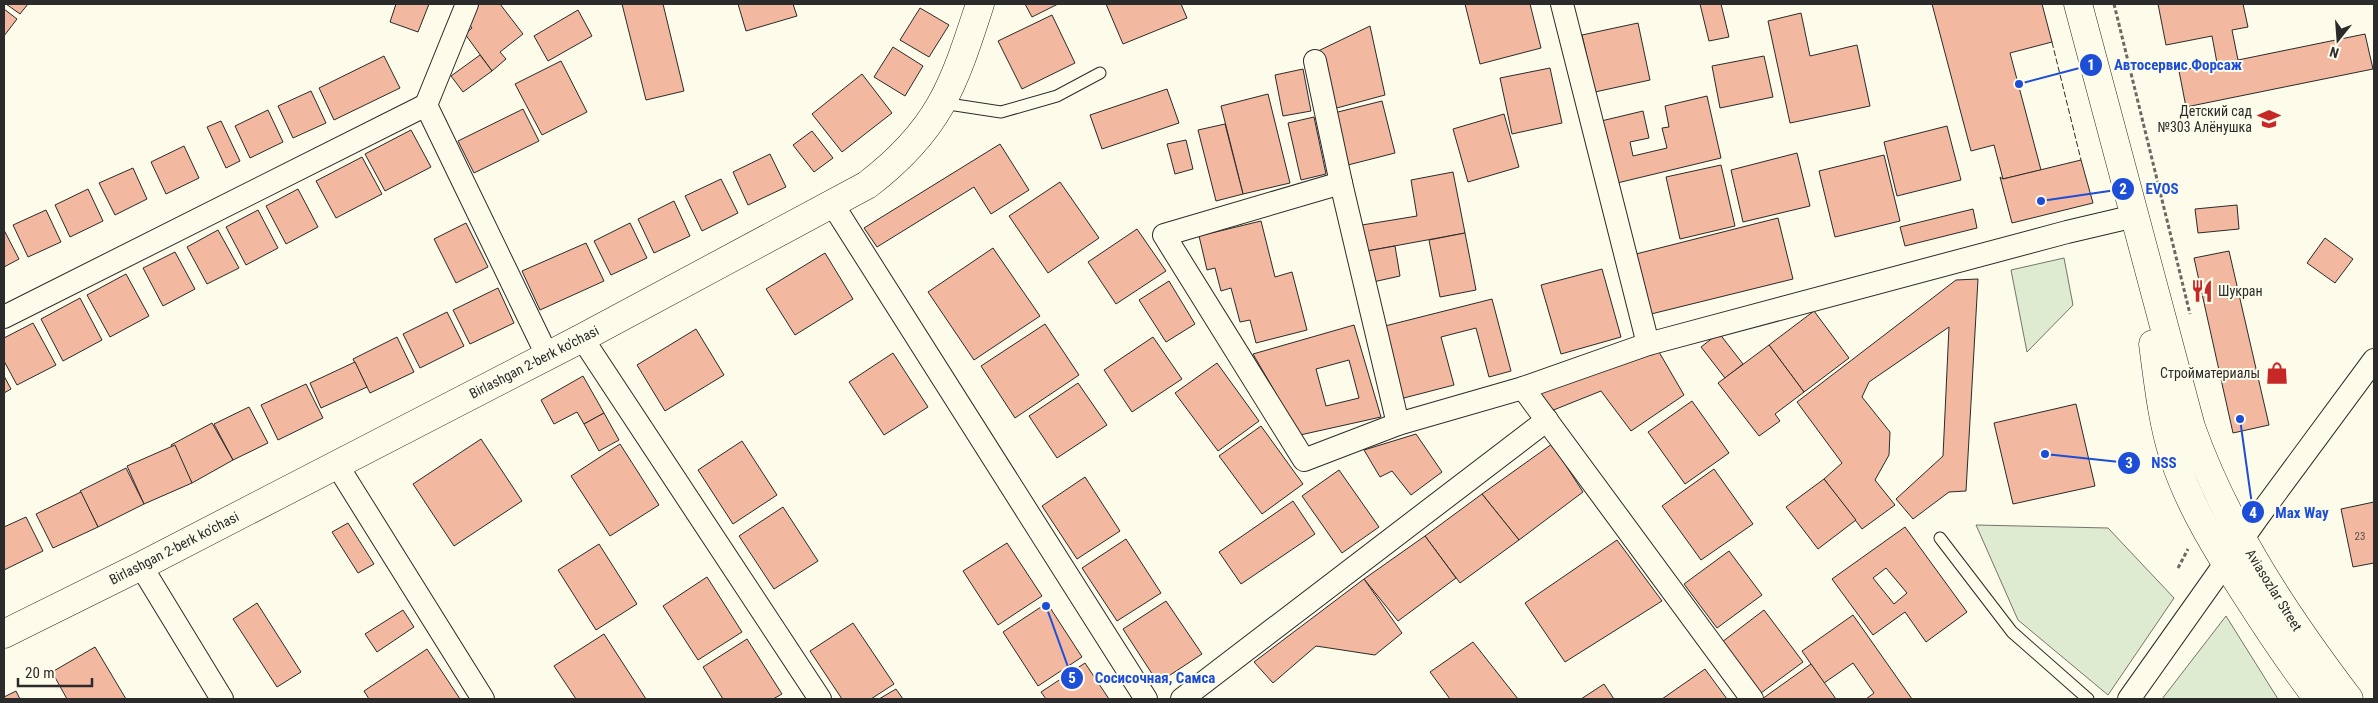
<svg xmlns="http://www.w3.org/2000/svg" width="2378" height="703" viewBox="0 0 2378 703" font-family="'Roboto Condensed',sans-serif">
	<style>
		.green { fill: #deebd1; stroke: #74746e }
		.building { fill: #f2b8a0; stroke: #2b2b2b; fill-rule: evenodd }
		.lines { fill: none; stroke-linecap: round; stroke-linejoin: round }
		.lane-casing { stroke: #2b2b2b; stroke-width: 13 }
		.street-casing { stroke: #2b2b2b; stroke-width: 24 }
		.secondary-casing { stroke: #2b2b2b; stroke-width: 29 }
		.path { stroke: #6a6964; stroke-width: 3; stroke-dasharray: 4 2.5; stroke-linecap: butt }
		.lane { stroke: #fdfbea; stroke-width: 11 }
		.street { stroke: #fdfbea; stroke-width: 22 }
		.secondary { stroke: #fdfbea; stroke-width: 28 }
		.fence { stroke: #2b2b2b; stroke-width: 1; stroke-dasharray: 6 2.5; stroke-linecap: butt }
		.labels { text-anchor: middle; dominant-baseline: central; stroke-width: 4; stroke-linejoin: round; paint-order: stroke }
		.number-label { font-size: 11px; fill: #5d4e48 }
		.poi-label { font-size: 14px; fill: #2b2b2b; stroke: #fdfbea; text-anchor: end }
		.street-label { font-size: 14px; fill: #2b2b2b; stroke: #fdfbea }
		.leader { fill: none; stroke: #1d4ed8; stroke-width: 2 }
		.callout-dot { fill: #1d4ed8; stroke: #fdfbea; stroke-width: 2 }
		.mark-label { font-size: 15px; text-anchor: middle; font-weight: bold; fill: #fff }
		.callout-label { font-size: 15px; text-anchor: middle; font-weight: bold; fill: #1d4ed8; stroke: #fdfbea; stroke-width: 4; stroke-linejoin: round; paint-order: stroke }
	</style>
	<rect width="100%" height="100%" fill="#fdfbea"/>
	<g class="green">
		<polygon points="2064,258 2073,305 2027,352 2011,270"/>
		<polygon points="1976,525 2108,528 2174,598 2108,695 2018,620"/>
		<polygon points="2226,616 2278,699 2162,699"/>
	</g>
	<g class="building">
		<polygon points="6,4 28,4 20,14"/>
		<polygon points="396,4 429,4 418,32 390,22"/>
		<polygon points="480,4 500,4 523,34 500,52 506,59 492,71 465,34 472,28 464,17"/>
		<polygon points="622,4 663,4 684,91 646,100"/>
		<polygon points="738,4 793,4 797,16 746,31"/>
		<polygon points="1025,4 1058,4 1032,17"/>
		<polygon points="1106,4 1181,4 1187,18 1123,44"/>
		<polygon points="1465,4 1530,4 1541,48 1480,64"/>
		<polygon points="1700,4 1721,4 1729,37 1709,41"/>
		<polygon points="1932,4 2042,4 2052,42 2010,53 2041,170 2003,179 1994,145 1971,151"/>
		<polygon points="2158,4 2243,4 2248,27 2232,30 2238,60 2365,34 2373,69 2186,107 2179,71 2217,63 2212,36 2166,45"/>
		<polygon points="920,8 949,25 929,57 900,40"/>
		<polygon points="4,9 17,19 4,36"/>
		<polygon points="578,10 592,36 548,61 534,36"/>
		<polygon points="1801,13 1810,56 1857,45 1870,106 1790,123 1768,21"/>
		<polygon points="1052,15 1075,63 1022,89 998,41"/>
		<polygon points="1638,23 1650,80 1595,92 1582,35"/>
		<polygon points="1370,26 1385,95 1333,109 1314,53"/>
		<polygon points="893,47 923,66 905,96 874,77"/>
		<polygon points="480,55 492,71 463,92 451,76"/>
		<polygon points="384,56 400,88 334,120 319,88"/>
		<polygon points="1764,56 1773,97 1720,108 1712,66"/>
		<polygon points="561,61 587,112 542,135 515,84"/>
		<polygon points="1550,68 1562,123 1512,134 1500,78"/>
		<polygon points="1303,69 1311,111 1283,116 1275,75"/>
		<polygon points="862,74 892,113 842,152 812,114"/>
		<polygon points="1167,89 1179,123 1102,149 1090,115"/>
		<polygon points="311,91 326,123 293,138 278,106"/>
		<polygon points="1268,94 1290,183 1243,194 1221,106"/>
		<polygon points="1707,96 1721,158 1613,184 1597,122 1643,111 1649,138 1630,142 1633,156 1667,148 1662,128 1669,127 1665,106"/>
		<polygon points="1382,101 1395,153 1344,166 1330,114"/>
		<polygon points="523,109 539,141 474,173 458,141"/>
		<polygon points="268,110 283,142 250,158 235,126"/>
		<polygon points="1504,114 1519,167 1468,182 1453,129"/>
		<polygon points="1314,117 1326,174 1301,180 1288,123"/>
		<polygon points="221,121 240,161 226,168 207,127"/>
		<polygon points="1225,124 1243,194 1216,201 1198,130"/>
		<polygon points="1947,126 1961,180 1897,196 1884,142"/>
		<polygon points="411,130 431,167 385,191 365,154"/>
		<polygon points="812,131 833,158 814,172 793,145"/>
		<polygon points="1186,140 1193,169 1175,174 1167,144"/>
		<polygon points="1000,144 1029,190 991,214 974,187 877,247 864,228"/>
		<polygon points="184,146 199,178 166,194 151,162"/>
		<polygon points="1797,153 1810,206 1743,222 1731,170"/>
		<polygon points="770,154 786,187 748,205 733,172"/>
		<polygon points="1884,155 1900,221 1835,237 1819,171"/>
		<polygon points="362,157 382,194 336,218 316,181"/>
		<polygon points="2081,160 2093,203 2012,223 2000,177 2003,179"/>
		<polygon points="1721,165 1735,226 1680,239 1666,177"/>
		<polygon points="133,168 147,199 115,215 99,183"/>
		<polygon points="1453,172 1465,233 1367,251 1362,225 1417,216 1411,180"/>
		<polygon points="721,179 738,213 702,231 685,196"/>
		<polygon points="1060,182 1099,238 1048,273 1009,216"/>
		<polygon points="88,189 103,221 70,237 55,205"/>
		<polygon points="298,189 318,227 286,244 266,206"/>
		<polygon points="674,201 690,236 654,253 638,219"/>
		<polygon points="2237,205 2239,229 2198,233 2195,209"/>
		<polygon points="1973,209 1977,228 1905,246 1900,227"/>
		<polygon points="46,210 61,242 28,257 13,225"/>
		<polygon points="258,210 278,248 246,265 226,227"/>
		<polygon points="1778,218 1793,279 1647,315 1632,255"/>
		<polygon points="1261,221 1275,277 1292,272 1307,330 1256,343 1250,320 1240,322 1231,288 1221,291 1215,268 1207,270 1199,236"/>
		<polygon points="466,223 488,267 456,283 434,239"/>
		<polygon points="630,223 647,258 611,275 594,241"/>
		<polygon points="1137,229 1166,271 1116,304 1088,262"/>
		<polygon points="4,230 19,259 4,267"/>
		<polygon points="218,230 239,268 207,284 187,247"/>
		<polygon points="1465,233 1476,290 1440,297 1429,240"/>
		<polygon points="2325,238 2353,259 2335,283 2307,263"/>
		<polygon points="586,243 604,281 540,310 522,271"/>
		<polygon points="1395,246 1400,276 1373,282 1367,251"/>
		<polygon points="993,248 1040,316 974,360 928,292"/>
		<polygon points="2229,251 2269,425 2233,433 2194,258"/>
		<polygon points="175,252 195,289 163,306 143,268"/>
		<polygon points="825,253 853,299 795,335 766,289"/>
		<polygon points="1602,269 1621,337 1561,354 1541,285"/>
		<polygon points="126,274 149,316 110,337 87,295"/>
		<polygon points="1978,279 1966,491 1949,492 1913,519 1896,499 1943,456 1949,327 1869,382 1862,397 1890,432 1889,455 1875,480 1895,505 1862,529 1824,479 1842,463 1797,402 1956,280"/>
		<polygon points="1169,281 1195,324 1166,342 1139,300"/>
		<polygon points="498,288 514,323 470,344 453,310"/>
		<polygon points="80,298 102,340 63,361 41,319"/>
		<polygon points="1492,299 1511,371 1489,377 1476,328 1441,337 1454,385 1400,399 1381,327"/>
		<polygon points="1814,311 1849,358 1804,392 1769,345"/>
		<polygon points="447,312 464,346 420,368 403,334"/>
		<polygon points="33,323 56,365 17,385 4,361 4,338"/>
		<polygon points="1045,324 1079,375 1015,418 981,366"/>
		<path d="M1354,325l27,92 -81,18 -47,-81zM1349,360l10,38 -33,8 -10,-37z"/>
		<polygon points="696,329 724,375 665,411 637,365"/>
		<polygon points="1719,333 1743,364 1725,378 1701,347"/>
		<polygon points="397,337 414,372 370,393 353,359"/>
		<polygon points="1153,337 1182,379 1132,412 1104,370"/>
		<polygon points="1769,345 1804,392 1775,414 1780,421 1759,436 1718,383"/>
		<polygon points="1659,352 1684,395 1631,431 1601,391 1546,413 1536,394"/>
		<polygon points="893,353 928,407 884,435 849,382"/>
		<polygon points="355,362 367,387 321,408 310,383"/>
		<polygon points="1217,363 1259,421 1218,451 1175,393"/>
		<polygon points="4,376 11,389 4,393"/>
		<polygon points="583,376 604,413 584,424 577,412 554,424 541,400"/>
		<polygon points="1078,383 1107,425 1057,458 1029,416"/>
		<polygon points="306,384 323,418 278,440 261,405"/>
		<polygon points="1692,401 1729,453 1685,484 1648,432"/>
		<polygon points="2076,404 2095,486 2013,504 1994,423"/>
		<polygon points="249,407 268,443 233,460 214,424"/>
		<polygon points="604,413 619,440 599,451 584,424"/>
		<polygon points="212,423 233,460 192,483 171,445"/>
		<polygon points="1261,426 1303,484 1262,514 1219,456"/>
		<polygon points="1416,434 1442,472 1411,495 1392,471 1380,477 1364,450"/>
		<polygon points="481,439 522,501 454,546 413,484"/>
		<polygon points="742,441 777,495 733,524 698,470"/>
		<polygon points="620,444 659,505 610,536 571,476"/>
		<polygon points="1552,444 1583,492 1519,540 1482,494"/>
		<polygon points="175,445 192,483 144,504 127,466"/>
		<polygon points="126,468 144,504 98,527 80,491"/>
		<polygon points="1714,469 1753,524 1701,560 1662,506"/>
		<polygon points="1339,470 1379,527 1342,553 1302,496"/>
		<polygon points="1085,477 1120,531 1077,559 1042,506"/>
		<polygon points="1824,479 1856,520 1818,549 1786,507"/>
		<polygon points="81,492 98,527 53,548 36,514"/>
		<polygon points="1482,494 1519,540 1460,583 1425,536"/>
		<polygon points="1293,501 1315,534 1241,584 1219,552"/>
		<polygon points="2374,502 2374,563 2353,567 2341,509"/>
		<polygon points="783,507 818,561 774,589 739,536"/>
		<polygon points="26,517 43,551 4,570 4,527"/>
		<polygon points="348,523 374,564 358,573 332,532"/>
		<path d="M1905,527l62,85 -41,30 -21,-30 -32,23 -41,-56zM1886,568l21,25 -13,11 -21,-26z"/>
		<polygon points="1425,536 1456,578 1398,621 1364,579"/>
		<polygon points="1126,539 1161,593 1117,621 1082,568"/>
		<polygon points="1617,540 1662,601 1565,662 1525,603"/>
		<polygon points="1007,543 1042,596 998,625 963,571"/>
		<polygon points="599,544 637,604 596,630 558,570"/>
		<polygon points="1729,551 1762,595 1717,628 1684,584"/>
		<polygon points="707,577 742,632 698,660 663,606"/>
		<polygon points="1364,579 1402,633 1375,655 1316,646 1273,683 1254,662"/>
		<polygon points="1166,601 1202,654 1158,683 1123,629"/>
		<polygon points="257,603 301,672 277,687 233,619"/>
		<polygon points="1047,603 1082,657 1038,686 1003,632"/>
		<polygon points="403,610 414,627 377,652 365,634"/>
		<polygon points="1764,610 1803,662 1761,693 1722,642"/>
		<polygon points="1853,615 1912,699 1866,699 1874,693 1853,663 1824,683 1802,651"/>
		<polygon points="853,623 894,684 871,699 842,699 810,651"/>
		<polygon points="604,634 646,699 576,699 554,666"/>
		<polygon points="747,639 782,694 773,699 723,699 703,667"/>
		<polygon points="1473,642 1518,699 1450,699 1430,672"/>
		<polygon points="95,647 126,699 67,699 52,672"/>
		<polygon points="427,649 460,699 369,699 364,691"/>
		<polygon points="1085,663 1109,699 1046,699 1041,692"/>
		<polygon points="1811,664 1836,699 1762,699"/>
		<polygon points="1705,669 1727,699 1662,699"/>
		<polygon points="1604,684 1614,699 1581,699"/>
		<polygon points="896,689 903,699 879,699"/>
		<polygon points="16,691 20,699 4,699 4,697"/>
	</g>
	<g class="lines">
		<defs>
			<g id="lane">
				<polyline points="942,103 1001,112 1057,96 1100,73"/>
				<polyline points="1940,538 2012,632 2088,699"/>
			</g>
			<g id="street">
				<polyline points="467,4 426,105 547,355"/>
				<polyline points="1562,4 1648,344"/>
				<polyline points="1315,61 1341,183 1398,424"/>
				<polyline points="1341,183 1164,235 1304,460 1398,424 1523,388"/>
				<polyline points="833,205 1146,699"/>
				<polyline points="4,317 426,105"/>
				<polyline points="582,338 820,699"/>
				<polyline points="337,465 483,699"/>
				<polyline points="141,566 222,699"/>
				<polyline points="1182,699 1547,420"/>
				<polyline points="1752,699 1523,388 1648,344 2067,232 2135,216"/>
				<polyline points="2129,699 2258,517 2374,360"/>
			</g>
			<g id="secondary">
				<path d="M2078,4l113,423c35,99 95,189 158,272"/>
				<path d="M2153,344c5,37 9,76 20,111 16,50 44,95 72,138 23,36 47,72 73,106"/>
				<path d="M4,634l137,-68 441,-228 285,-153c72,-55 86,-98 113,-181"/>
			</g>
		</defs>
		<use href="#lane" class="lane-casing"/>
		<use href="#street" class="street-casing"/>
		<use href="#secondary" class="secondary-casing"/>
		<g class="path">
			<polyline points="2114,4 2190,314"/>
			<polyline points="2178,568 2188,549"/>
		</g>
		<use href="#lane" class="lane"/>
		<use href="#street" class="street"/>
		<use href="#secondary" class="secondary"/>
		<polyline class="fence" points="2052,42 2081,160"/>
	</g>
	<defs>
		<symbol id="school-bare" viewBox="-9 -9 18 18"><path d="M0-5L7-2L0 1L-7-2ZM-4 1L0 2.5L4 1V4Q0 6-4 4Z" fill="#c62828" stroke="#fdfbea" stroke-width="2.5" paint-order="stroke"/></symbol>
		<symbol id="restaurant-bare" viewBox="-9 -9 18 18"><path d="M-5-6h1v4h1v-4h1v4h1v-4h1v5L-1.5 .5V6h-2V.5L-5-1ZM5-6V6H3V1.5H1.5Q1.5-4 5-6Z" fill="#c62828" stroke="#fdfbea" stroke-width="2.5" paint-order="stroke"/></symbol>
		<symbol id="shop-bare" viewBox="-9 -9 18 18"><path d="M-5-2.5h2.3a2.7 3.5 0 0 1 5.4 0H5L5.5 6h-11ZM-1.5-2.5h3a1.5 2.3 0 0 0-3 0Z" fill="#c62828" stroke="#fdfbea" stroke-width="2.5" paint-order="stroke"/></symbol>
	</defs>
	<g fill-rule="evenodd">
		<use href="#school-bare" x="2253" y="103" width="32" height="32"/>
		<use href="#restaurant-bare" x="2186" y="275" width="32" height="32"/>
		<use href="#shop-bare" x="2261" y="357" width="32" height="32"/>
	</g>
	<g class="labels">
		<g class="number-label">
			<text x="2360" y="536">23</text>
		</g>
		<g class="poi-label">
			<text x="2252" y="111">Детский сад<tspan x="2252" dy="16">№303 Алёнушка</tspan></text>
			<text x="2218" y="291" text-anchor="start">Шукран</text>
			<text x="2260" y="373">Стройматериалы</text>
		</g>
		<g class="street-label">
			<text transform="translate(534 362) rotate(-27)">Birlashgan 2-berk ko'chasi</text>
			<text transform="translate(174 548) rotate(-27)">Birlashgan 2-berk ko'chasi</text>
			<text transform="translate(2274 590) rotate(58)">Aviasozlar Street</text>
		</g>
	</g>
	<path class="leader" d="M2019 84L2091 65M2041 201L2123 189M2045 454L2129 463M2240 419L2253 512M1046 606L1072 678"/>
	<g class="callout-dot">
		<circle cx="2019" cy="84" r="5"/>
		<circle cx="2041" cy="201" r="5"/>
		<circle cx="2045" cy="454" r="5"/>
		<circle cx="2240" cy="419" r="5"/>
		<circle cx="1046" cy="606" r="5"/>
		<circle cx="2091" cy="65" r="12"/>
		<circle cx="2123" cy="189" r="12"/>
		<circle cx="2129" cy="463" r="12"/>
		<circle cx="2253" cy="512" r="12"/>
		<circle cx="1072" cy="678" r="12"/>
	</g>
	<g class="mark-label">
		<text x="2091" y="70">1</text>
		<text x="2123" y="194">2</text>
		<text x="2129" y="468">3</text>
		<text x="2253" y="518">4</text>
		<text x="1072" y="683">5</text>
	</g>
	<g class="callout-label">
		<text x="2178" y="70">Автосервис Форсаж</text>
		<text x="2162" y="194">EVOS</text>
		<text x="2164" y="468">NSS</text>
		<text x="2302" y="518">Max Way</text>
		<text x="1155" y="683">Сосисочная, Самса</text>
	</g>
	<rect width="2378" height="703" fill="none" stroke="#2b2b2b" stroke-width="10"/>
	<g transform="translate(2338 40) rotate(197)" stroke="#fdfbea" stroke-width="4" paint-order="stroke">
	<path d="M0-4L9 19L0 12L-9 19Z" fill="#2b2b2b"/>
	<text y="-8" font-size="14" font-weight="bold" text-anchor="middle" fill="#2b2b2b">N</text>
	</g>
	<path d="M18 678v8h74v-8" fill="none" stroke="#2b2b2b" stroke-width="2.5"/>
	<text x="25" y="678" font-size="15" fill="#2b2b2b" stroke="#fdfbea" stroke-width="4" paint-order="stroke">20 m</text>
</svg>
